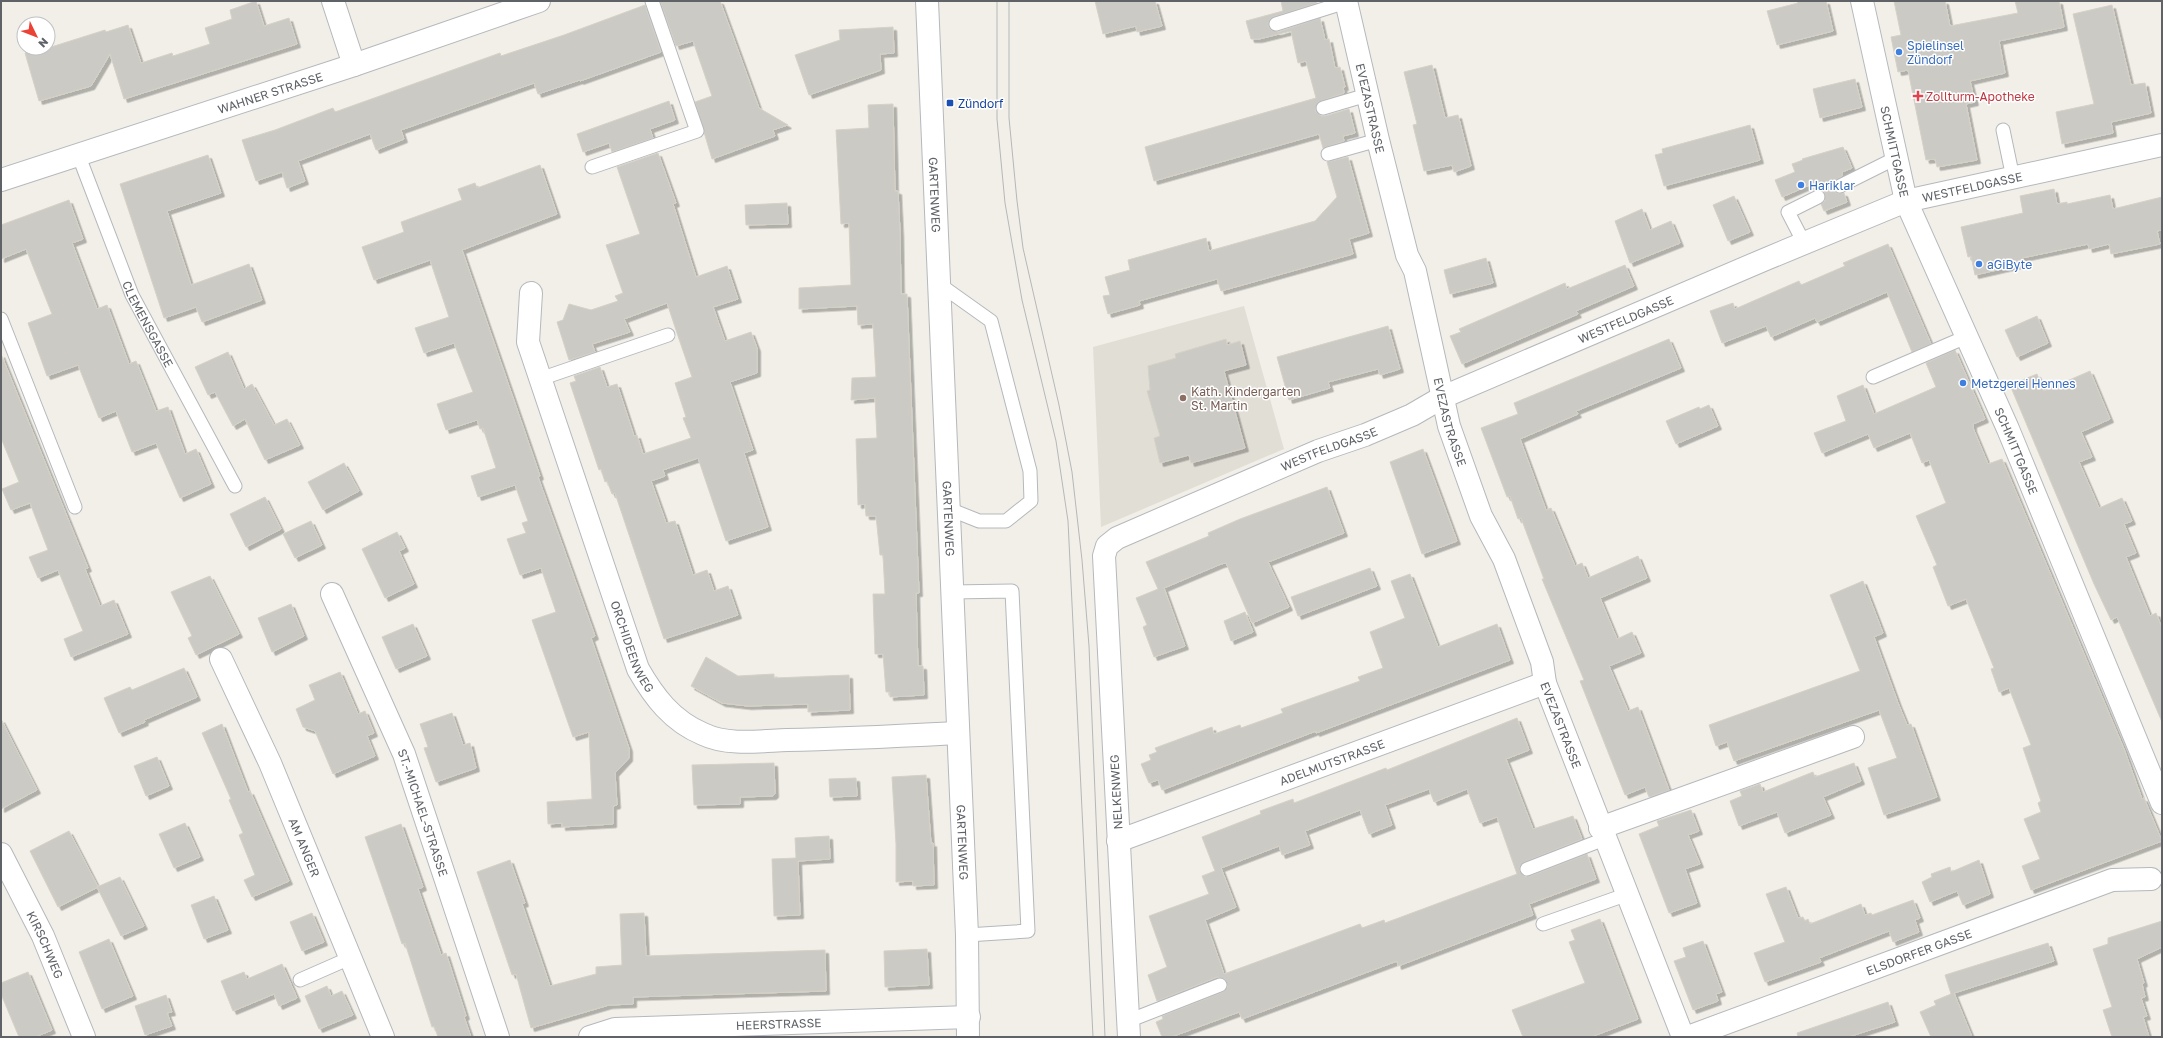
<svg xmlns="http://www.w3.org/2000/svg" width="2163" height="1038" viewBox="0 0 2163 1038" font-family="'Golos Text',sans-serif">
	<style>
		.education { fill: #e1ded6 }
		.building { fill: #cccac5; stroke: #d6d1c6; fill-rule: evenodd; filter: url(#shadow) }
		.lines { fill: none; stroke-linecap: round; stroke-linejoin: round }
		.service-casing { stroke: #b5b8bc; stroke-width: 15 }
		.minor-casing { stroke: #b5b8bc; stroke-width: 24 }
		.tertiary-casing { stroke: #b5b8bc; stroke-width: 24 }
		.secondary-casing { stroke: #b6babf; stroke-width: 24 }
		.service { stroke: #fff; stroke-width: 13 }
		.minor { stroke: #fff; stroke-width: 22 }
		.tertiary { stroke: #fff; stroke-width: 22 }
		.secondary { stroke: #fff; stroke-width: 22 }
		.tram { stroke: #b6b7b8; stroke-width: 1 }
		.shop-dot { fill: #3f7fe0; stroke: #fff; stroke-width: 1.5 }
		.health-dot { fill: #e0444e; stroke: #fff; stroke-width: 1.5 }
		.transit-dot { fill: #1a4fb4; stroke: #fff; stroke-width: 1.5 }
		.education-dot { fill: #8d6e63; stroke: #fff; stroke-width: 1.5 }
		.labels { text-anchor: middle; dominant-baseline: central; stroke-width: 3; stroke-linejoin: round; paint-order: stroke }
		.shop-label { font-size: 12px; fill: #366cbe; stroke: #fff; text-anchor: start }
		.street-label { font-size: 12px; fill: #5f6368; stroke: #fff }
		.health-label { font-size: 12px; fill: #be3a42; stroke: #fff; text-anchor: start }
		.transit-label { font-size: 12px; fill: #164399; stroke: #fff; text-anchor: start }
		.education-label { font-size: 12px; fill: #785e54; stroke: #fff; text-anchor: start }
	</style>
	<defs>
		<filter id="shadow"><feDropShadow dx="3.5" dy="3.5" stdDeviation="0" flood-color="#0004"/></filter>
	</defs>
	<rect width="100%" height="100%" fill="#f1efe8"/>
	<polygon class="education" points="1244,306 1284,449 1101,527 1093,347"/>
	<g class="building">
		<polygon points="256,1 264,26 289,18 297,44 124,99 110,54 91,86 39,101 25,53 48,48 105,30 106,32 128,25 141,63 172,53 173,56 210,44 205,28 232,19 230,10"/>
		<polygon points="660,1 720,1 759,108 788,125 773,130 775,136 712,159 695,102 712,96 693,41 676,46"/>
		<polygon points="1095,1 1155,1 1162,26 1137,32 1136,26 1103,34"/>
		<polygon points="1281,1 1316,1 1317,3 1273,17 1270,19 1268,26 1271,30 1278,32 1320,18 1325,40 1329,39 1335,68 1340,67 1345,87 1343,87 1344,93 1318,102 1315,111 1321,116 1325,116 1349,109 1355,133 1343,136 1344,141 1323,148 1319,134 1154,181 1145,147 1316,98 1306,61 1298,63 1291,31 1259,39 1251,39 1246,21 1283,11"/>
		<polygon points="1797,1 1826,1 1833,31 1777,45 1767,11 1798,3"/>
		<polygon points="1894,1 1945,1 1950,26 2018,13 2015,1 2059,1 2064,27 1999,41 2005,73 1970,81 1975,102 1966,104 1977,160 1937,167 1935,159 1926,160 1908,70 1898,72 1891,37 1901,35"/>
		<polygon points="645,5 661,52 580,81 580,80 538,94 534,83 401,130 404,139 376,150 370,134 298,161 305,181 287,188 282,172 256,181 242,140 275,130 333,108 335,112 500,53 501,56 564,35"/>
		<polygon points="2112,5 2131,85 2145,83 2151,113 2111,122 2113,133 2062,144 2056,112 2094,104 2073,14"/>
		<polygon points="893,27 894,53 880,54 881,70 809,95 795,55 840,40 839,30"/>
		<polygon points="1432,65 1445,118 1458,115 1471,166 1454,172 1452,165 1424,171 1413,125 1417,124 1404,72"/>
		<polygon points="1855,79 1862,107 1820,118 1813,89"/>
		<polygon points="669,101 675,120 650,129 653,138 612,152 609,143 583,152 577,134"/>
		<polygon points="893,104 895,191 898,191 900,232 901,294 907,294 909,345 919,593 916,593 918,666 923,666 924,695 890,697 890,692 886,692 883,654 875,654 873,594 885,594 883,555 880,555 876,516 866,516 865,504 858,505 856,439 877,438 875,398 851,400 852,378 876,377 873,324 858,325 857,306 799,309 799,288 851,285 849,223 841,224 836,130 869,128 868,105"/>
		<polygon points="1750,125 1760,160 1664,186 1655,155 1663,153 1662,149"/>
		<polygon points="1843,147 1852,168 1842,172 1842,176 1834,181 1832,186 1836,193 1844,193 1847,202 1824,211 1821,204 1825,201 1825,194 1822,190 1815,190 1812,184 1782,197 1775,180 1795,172 1792,164 1803,160 1802,159"/>
		<polygon points="658,153 676,203 673,204 696,277 727,266 738,299 713,307 725,341 751,332 757,348 757,373 730,382 753,450 744,453 768,527 726,541 698,458 663,470 665,476 651,481 666,523 675,521 693,575 707,570 714,591 728,586 738,615 664,639 615,493 612,494 607,481 605,482 601,469 599,470 570,383 576,381 574,376 600,367 607,387 617,384 634,436 637,435 643,454 691,438 683,418 686,417 675,383 692,377 679,339 667,303 624,319 630,332 592,344 595,352 569,360 557,322 563,320 569,304 591,310 618,301 615,296 623,293 606,245 640,234 617,167"/>
		<polygon points="208,155 221,193 167,211 191,285 249,264 262,300 202,322 196,307 164,318 120,184"/>
		<polygon points="1348,157 1369,233 1349,239 1353,254 1221,291 1217,279 1139,301 1140,305 1108,314 1103,296 1110,295 1105,277 1130,270 1128,260 1206,238 1209,251 1315,221 1337,197 1327,162"/>
		<polygon points="540,165 557,214 462,250 540,476 538,477 595,636 591,638 629,748 629,758 615,773 617,805 613,806 613,824 562,827 562,823 548,824 547,802 592,799 589,732 573,737 532,620 556,612 541,568 520,575 507,539 526,533 522,523 528,521 515,485 478,497 471,476 496,468 483,428 480,429 477,420 446,430 437,404 473,392 454,343 424,353 415,328 449,317 430,260 374,280 362,247 404,232 401,222 462,200 458,189 475,183 477,188"/>
		<polygon points="2054,189 2057,204 2067,202 2067,204 2110,195 2113,209 2162,197 2162,230 2157,231 2160,244 2111,254 2109,244 2089,249 2088,244 2022,258 2023,264 1975,275 1971,256 1968,257 1961,227 2023,213 2020,196"/>
		<polygon points="1734,196 1750,232 1728,241 1713,205"/>
		<polygon points="69,200 83,239 72,243 97,309 107,305 129,364 136,361 156,411 168,407 185,454 196,449 211,484 180,498 156,443 132,452 116,411 99,418 78,365 47,376 28,323 52,314 26,249 1,259 1,225"/>
		<polygon points="787,203 788,224 746,225 745,205"/>
		<polygon points="1642,209 1650,230 1671,221 1680,243 1630,263 1615,221"/>
		<polygon points="1888,244 1931,344 1912,352 1887,292 1817,322 1815,318 1771,337 1766,326 1722,343 1710,311 1733,303 1735,309 1799,281 1801,285 1845,266 1843,263"/>
		<polygon points="1486,258 1493,283 1450,294 1444,270"/>
		<polygon points="1625,265 1634,286 1576,311 1578,314 1462,364 1450,336 1461,332 1459,329 1565,283 1567,289"/>
		<polygon points="2037,316 2048,343 2017,357 2005,330"/>
		<polygon points="1388,326 1400,369 1380,375 1378,369 1328,382 1330,388 1289,400 1277,357"/>
		<polygon points="1226,339 1227,345 1240,341 1246,365 1224,371 1245,448 1191,463 1189,455 1160,463 1154,438 1160,436 1147,391 1150,390 1148,366 1176,358 1175,354"/>
		<polygon points="1669,339 1681,368 1576,411 1578,414 1520,439 1546,510 1551,508 1575,566 1582,563 1588,578 1638,556 1647,578 1600,598 1617,639 1632,632 1641,653 1609,666 1628,711 1638,707 1669,790 1649,797 1645,787 1625,795 1580,681 1584,680 1542,579 1544,579 1521,518 1518,519 1510,496 1507,497 1481,428 1518,414 1514,403"/>
		<polygon points="1955,350 1985,419 1973,424 1973,428 1988,464 2002,459 2124,749 2142,799 2144,798 2162,841 2031,890 2022,866 2040,859 2024,819 2041,812 2038,803 2041,801 2023,748 2031,745 2009,688 1999,692 1991,669 1994,668 1966,599 1948,606 1933,567 1937,565 1916,516 1946,503 1929,460 1922,463 1910,433 1874,448 1868,434 1822,453 1814,433 1846,421 1837,396 1863,385 1874,414 1936,387 1926,363"/>
		<polygon points="228,352 244,389 252,384 274,425 287,419 300,445 265,460 245,419 233,426 215,392 208,395 195,367"/>
		<polygon points="1,354 88,568 85,569 100,606 114,600 128,634 71,657 64,639 83,631 58,570 38,578 29,557 48,550 30,503 11,510 2,489 19,482 1,438"/>
		<polygon points="2090,371 2110,419 2081,432 2092,457 2079,462 2099,508 2122,498 2132,521 2124,524 2136,553 2126,557 2150,616 2156,613 2162,628 2162,722 2117,617 2111,620 2094,584 2010,385 2037,374 2044,391"/>
		<polygon points="1709,405 1718,426 1676,444 1666,421 1699,407 1700,409"/>
		<polygon points="1423,449 1457,541 1422,554 1390,462"/>
		<polygon points="344,463 359,491 323,510 308,482"/>
		<polygon points="1327,487 1344,533 1268,562 1289,607 1252,623 1226,563 1221,564 1164,588 1185,646 1154,657 1143,627 1147,625 1136,598 1158,589 1146,562 1209,536 1208,533 1240,519"/>
		<polygon points="265,497 281,529 246,547 230,514"/>
		<polygon points="311,521 322,545 295,558 283,534"/>
		<polygon points="397,532 405,548 399,551 414,584 385,598 362,549"/>
		<polygon points="1370,568 1377,586 1298,616 1291,597"/>
		<polygon points="1410,574 1438,647 1497,624 1510,660 1316,733 1316,731 1162,790 1158,780 1149,783 1141,764 1151,760 1149,755 1157,752 1155,748 1212,727 1214,734 1240,725 1241,728 1283,713 1281,709 1360,681 1358,677 1383,668 1370,632 1405,618 1391,581"/>
		<polygon points="210,576 239,634 196,655 188,638 192,636 171,592"/>
		<polygon points="1863,581 1883,633 1874,637 1898,703 1907,725 1911,724 1937,797 1884,815 1868,768 1897,758 1879,710 1734,761 1727,742 1716,746 1709,725 1860,671 1830,595"/>
		<polygon points="291,604 304,636 272,652 258,618"/>
		<polygon points="1245,612 1253,632 1231,641 1224,621"/>
		<polygon points="413,624 427,656 396,669 382,637"/>
		<polygon points="706,657 738,676 774,674 774,678 849,675 850,710 808,712 808,704 748,706 722,703 691,686"/>
		<polygon points="184,668 197,697 144,720 145,722 119,733 104,698 130,687 132,690"/>
		<polygon points="340,672 358,714 365,711 374,733 367,736 375,756 333,774 315,731 303,727 296,709 315,700 309,685"/>
		<polygon points="452,713 463,745 470,743 476,768 436,782 424,748 428,747 420,724"/>
		<path d="M1517,718l12,32 -23,9 27,70 40,-13 9,23 -58,23 -5,5 1,5 5,5 5,-1 57,-22 9,25 -67,25 4,11 -135,51 -1,-5 -155,58 -3,-7 -68,25h-9l-6,-15 7,-3 -1,-3 61,-24 5,-5 -3,-8 -8,-2 -60,24 -9,-26 19,-8 -18,-51 60,-22 -7,-18 13,-5 -13,-34 59,-23 -1,-3 33,-12 1,4 92,-35 1,2zM1429,789l5,13 33,-13 13,34 17,-6 20,57 -132,49 -1,-3 -22,8 -2,-4 -136,50 -19,-54 31,-13 -15,-39 58,-22 3,9 28,-10 -5,-14 55,-21 9,24 23,-9 -7,-20z"/>
		<polygon points="1,719 37,790 1,809"/>
		<polygon points="222,724 248,792 250,791 289,881 252,897 244,880 255,875 239,835 243,833 229,800 231,799 202,733"/>
		<polygon points="157,757 169,786 146,796 134,766"/>
		<polygon points="774,763 775,794 773,796 740,797 740,804 694,805 692,765"/>
		<polygon points="1854,763 1861,781 1823,797 1831,815 1785,833 1777,812 1739,826 1730,801 1742,796 1740,791 1760,784 1763,792 1813,772 1815,777"/>
		<polygon points="926,775 931,844 933,843 934,885 913,886 913,881 896,882 896,844 892,777"/>
		<polygon points="856,778 857,796 830,797 829,779"/>
		<polygon points="1691,810 1699,831 1688,835 1700,864 1685,869 1697,903 1669,913 1639,834 1659,826 1657,821"/>
		<polygon points="185,823 200,857 174,868 159,834"/>
		<polygon points="401,824 423,887 418,889 441,955 446,953 466,1016 464,1017 471,1037 438,1037 434,1026 432,1027 405,943 402,944 365,837"/>
		<polygon points="69,831 98,887 58,907 30,851"/>
		<polygon points="829,836 830,859 798,861 800,915 774,916 772,859 796,858 795,838"/>
		<polygon points="510,860 525,903 522,904 550,986 596,974 596,967 622,965 620,914 644,913 646,956 825,950 826,991 633,997 633,1004 609,1005 531,1028 516,974 512,975 477,872"/>
		<polygon points="1979,860 1990,894 1963,905 1957,891 1930,902 1922,882 1932,877 1931,874 1950,867 1951,872"/>
		<polygon points="120,877 144,926 121,936 97,887"/>
		<polygon points="1786,887 1798,918 1803,917 1805,921 1808,919 1810,924 1861,904 1865,915 1871,913 1872,915 1913,900 1920,918 1915,920 1919,932 1893,942 1889,931 1819,958 1821,962 1765,982 1754,953 1785,942 1766,894"/>
		<polygon points="214,896 228,930 204,939 191,905"/>
		<polygon points="312,913 324,942 302,951 290,922"/>
		<polygon points="1600,919 1638,1019 1591,1037 1523,1037 1512,1010 1585,983 1569,942 1575,940 1571,930"/>
		<polygon points="2162,921 2162,947 2137,959 2144,983 2142,984 2145,997 2141,998 2147,1016 2143,1017 2149,1037 2112,1037 2103,1010 2112,1007 2093,949 2108,944 2108,938"/>
		<polygon points="109,939 133,996 102,1009 79,952"/>
		<polygon points="1703,941 1722,992 1716,994 1718,1001 1693,1010 1674,961 1686,957 1683,948"/>
		<polygon points="2048,943 2054,961 1954,993 1972,1037 1931,1037 1920,1012 1936,1005 1934,1001 1951,994 1945,975"/>
		<polygon points="927,949 929,985 885,987 884,951"/>
		<polygon points="282,964 297,998 279,1006 274,994 233,1011 221,981 244,972 247,979"/>
		<polygon points="28,972 52,1030 35,1037 19,1037 1,994 1,983"/>
		<polygon points="327,986 331,996 342,991 353,1015 319,1029 305,996"/>
		<polygon points="166,995 172,1012 167,1013 172,1026 145,1035 135,1006"/>
		<polygon points="1888,1002 1895,1022 1848,1037 1798,1037 1797,1033"/>
	</g>
	<g class="lines">
		<defs>
			<g id="service">
				<polyline points="1276,24 1346,2"/>
				<polyline points="1323,108 1367,95"/>
				<polyline points="2003,130 2013,178"/>
				<path id="s1" d="M78,154l54,141 103,191"/>
				<polyline points="1328,154 1378,140"/>
				<polyline points="592,167 697,131 652,1"/>
				<polyline points="1840,186 1896,158"/>
				<polyline points="1804,243 1788,212 1818,197"/>
				<polyline points="939,284 991,321 1030,471 1031,501 1006,521 979,521 949,509"/>
				<polyline points="1,319 75,507"/>
				<polyline points="1873,377 1966,337"/>
				<polyline points="540,379 668,335"/>
				<polyline points="952,592 1012,591 1028,931 967,935"/>
				<polyline points="1527,869 1607,838"/>
				<polyline points="1543,924 1628,894"/>
				<polyline points="300,980 350,958"/>
				<polyline points="1128,1021 1220,985"/>
			</g>
			<g id="minor">
				<polyline points="333,1 354,65"/>
				<path id="s2" d="M927,1l40,934 1,102"/>
				<path id="s3" d="M1346,1l32,139 29,115 8,16 34,155 32,90 23,43 38,103 3,21 138,354"/>
				<path id="s4" d="M531,293l-3,49 110,327c16,28 34,52 65,65 25,12 58,7 84,6 57,-1 113,-4 170,-7"/>
				<path id="s5" d="M332,594l72,160 94,283"/>
				<path id="s6" d="M221,659l49,104 113,274"/>
				<polyline points="1600,828 1853,737"/>
				<path id="s7" d="M1118,841l427,-158"/>
				<path id="s8" d="M1,854l42,82 41,101"/>
				<path id="s9" d="M590,1037l25,-8 354,-12"/>
				<path id="s10" d="M1129,1037l-25,-481 3,-10 10,-8 201,-87 47,-16 47,-20 31,-18 323,-138 140,-58 256,-56"/>
				<path id="s11" d="M1688,1037l424,-157 39,-1"/>
			</g>
			<g id="tertiary">
				<path id="s12" d="M1,180l353,-115 185,-64"/>
			</g>
			<g id="secondary">
				<path id="s13" d="M1862,1l44,200 102,228 154,374"/>
			</g>
		</defs>
		<use href="#service" class="service-casing"/>
		<use href="#minor" class="minor-casing"/>
		<use href="#tertiary" class="tertiary-casing"/>
		<use href="#secondary" class="secondary-casing"/>
		<use href="#service" class="service"/>
		<use href="#minor" class="minor"/>
		<use href="#tertiary" class="tertiary"/>
		<use href="#secondary" class="secondary"/>
		<g class="tram">
			<polyline points="997,1 997,119 1005,203 1022,300 1056,441 1068,521 1093,1037"/>
			<polyline points="1009,1 1009,118 1017,201 1023,248 1059,405 1072,472 1082,560 1089,646 1105,1037"/>
		</g>
	</g>
	<g class="shop-dot">
		<circle cx="1899" cy="52" r="4"/>
		<circle cx="1801" cy="185" r="4"/>
		<circle cx="1979" cy="264" r="4"/>
		<circle cx="1963" cy="383" r="4"/>
	</g>
	<path class="health-dot" d="M1916 90h4v4h4v4h-4v4h-4v-4h-4v-4h4z"/>
	<rect class="transit-dot" x="946" y="99" width="8" height="8" rx="2"/>
	<circle class="education-dot" cx="1183" cy="398" r="4"/>
	<g class="labels">
		<g class="shop-label">
			<text x="1907" y="45">Spielinsel<tspan x="1907" dy="14">Zündorf</tspan></text>
			<text x="1809" y="185">Hariklar</text>
			<text x="1987" y="264">aGiByte</text>
			<text x="1971" y="383">Metzgerei Hennes</text>
		</g>
		<g class="street-label">
			<text stroke="none"><textPath href="#s12" startOffset="283">WAHNER STRASSE</textPath></text>
			<text stroke="none"><textPath href="#s3" startOffset="110">EVEZASTRASSE</textPath></text>
			<text stroke="none"><textPath href="#s13" startOffset="154">SCHMITTGASSE</textPath></text>
			<text stroke="none"><textPath href="#s10" startOffset="1431">WESTFELDGASSE</textPath></text>
			<text stroke="none"><textPath href="#s2" startOffset="194">GARTENWEG</textPath></text>
			<text stroke="none"><textPath href="#s10" startOffset="1059">WESTFELDGASSE</textPath></text>
			<text stroke="none"><textPath href="#s1" startOffset="184">CLEMENSGASSE</textPath></text>
			<text stroke="none"><textPath href="#s3" startOffset="434">EVEZASTRASSE</textPath></text>
			<text stroke="none"><textPath href="#s10" startOffset="735">WESTFELDGASSE</textPath></text>
			<text stroke="none"><textPath href="#s13" startOffset="478">SCHMITTGASSE</textPath></text>
			<text stroke="none"><textPath href="#s2" startOffset="518">GARTENWEG</textPath></text>
			<text stroke="none"><textPath href="#s4" startOffset="371">ORCHIDEENWEG</textPath></text>
			<text stroke="none"><textPath href="#s3" startOffset="758">EVEZASTRASSE</textPath></text>
			<text stroke="none"><textPath href="#s7" startOffset="228">ADELMUTSTRASSE</textPath></text>
			<text transform="translate(1116 792) rotate(-93)">NELKENWEG</text>
			<text stroke="none"><textPath href="#s5" startOffset="237">ST.-MICHAEL-STRASSE</textPath></text>
			<text stroke="none"><textPath href="#s2" startOffset="842">GARTENWEG</textPath></text>
			<text stroke="none"><textPath href="#s6" startOffset="206">AM ANGER</textPath></text>
			<text stroke="none"><textPath href="#s8" startOffset="101">KIRSCHWEG</textPath></text>
			<text stroke="none"><textPath href="#s11" startOffset="246">ELSDORFER GASSE</textPath></text>
			<text stroke="none"><textPath href="#s9" startOffset="190">HEERSTRASSE</textPath></text>
		</g>
		<g class="health-label">
			<text x="1926" y="96">Zollturm-Apotheke</text>
		</g>
		<g class="transit-label">
			<text x="958" y="103">Zündorf</text>
		</g>
		<g class="education-label">
			<text x="1191" y="391">Kath. Kindergarten<tspan x="1191" dy="14">St. Martin</tspan></text>
		</g>
	</g>
	<rect width="2163" height="1038" fill="none" stroke="#5f6368" stroke-width="4"/>
	<g transform="translate(36 36) rotate(133)"><circle r="19" fill="#ffffff" stroke="#bfc1c3"/>
	<path d="M0-3L7 15L0 10L-7 15Z" fill="#ea4335"/>
	<text y="-6" font-size="11" font-weight="bold" text-anchor="middle" fill="#5f6368">N</text>
	</g>
</svg>
